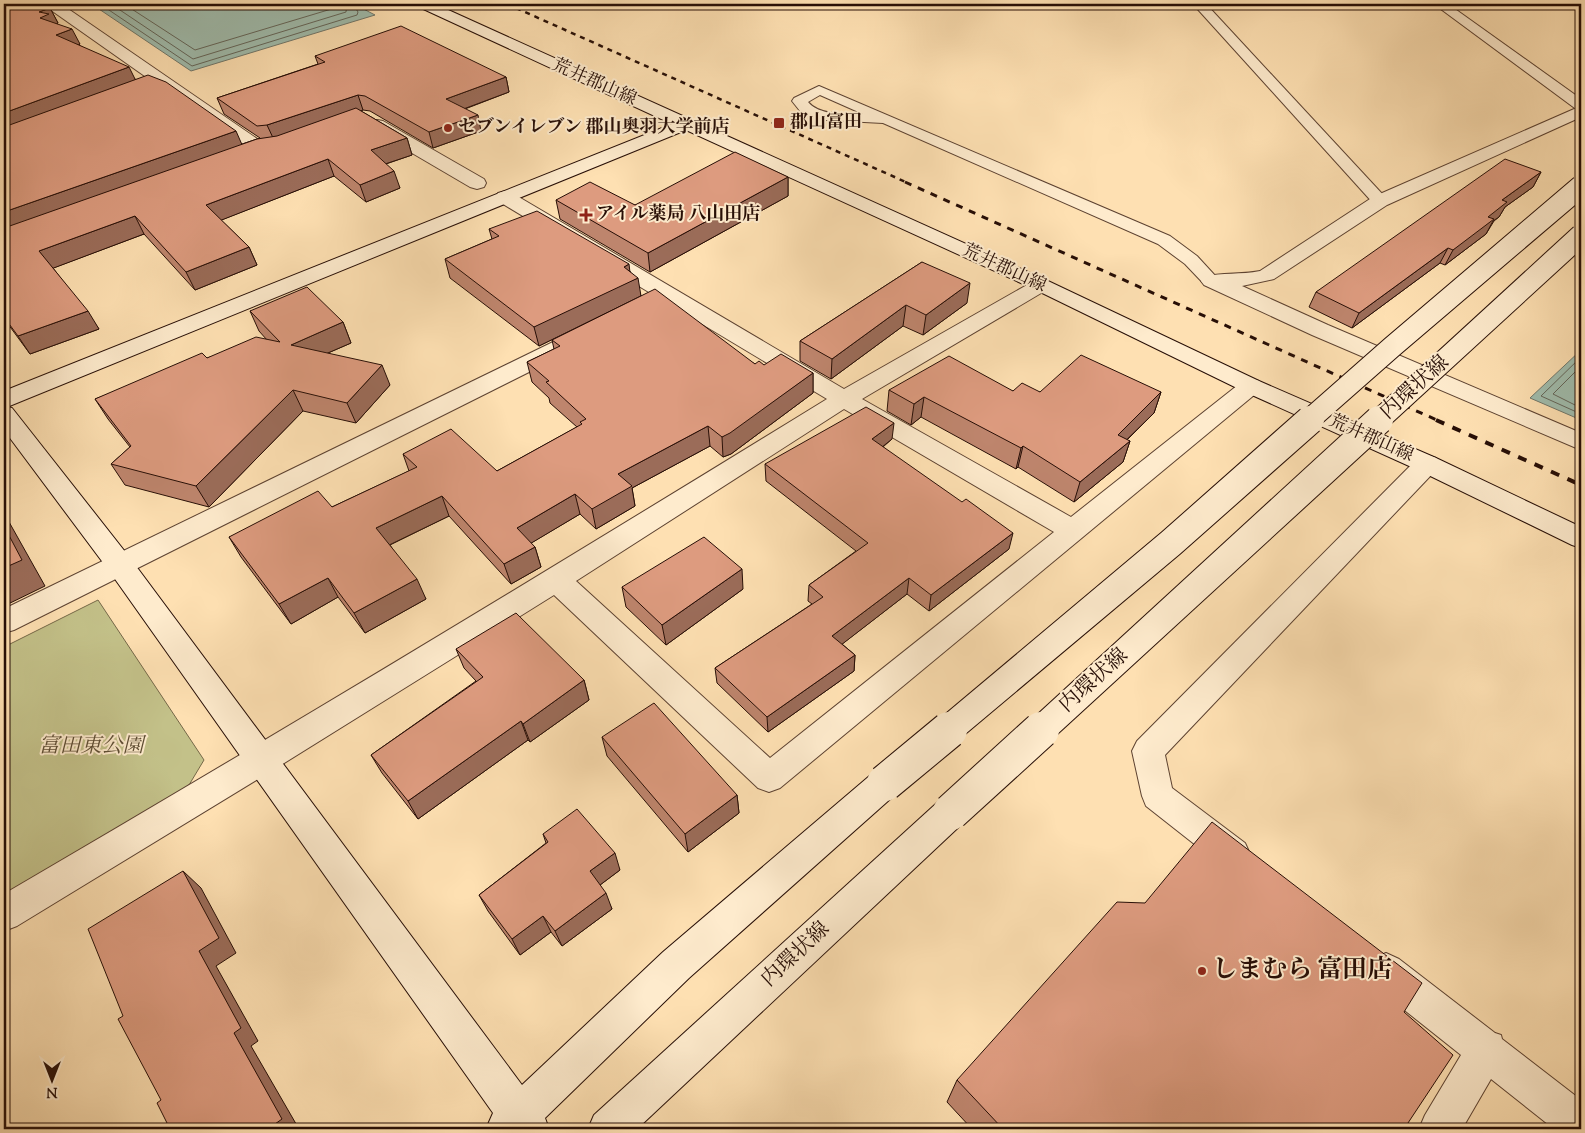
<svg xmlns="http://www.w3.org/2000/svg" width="1585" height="1133" viewBox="0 0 1585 1133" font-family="'Sorts Mill Goudy','Noto Serif JP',serif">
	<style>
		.green { fill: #c3c189; stroke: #756848 }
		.water { fill: #a0bdae; stroke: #70776b }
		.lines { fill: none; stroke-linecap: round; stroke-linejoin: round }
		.shore { stroke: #64665a; stroke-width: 1 }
		.lane-casing { stroke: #5d4231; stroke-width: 2 }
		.street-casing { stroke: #5d4231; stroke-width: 2 }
		.secondary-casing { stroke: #270e06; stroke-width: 2 }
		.lane { fill: #feebcd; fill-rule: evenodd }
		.street { fill: #feebcd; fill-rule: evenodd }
		.secondary { fill: #feebcd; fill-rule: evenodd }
		.rail-far2 { stroke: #270e06; stroke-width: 2.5; stroke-dasharray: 5 5; stroke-linecap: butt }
		.rail-far1 { stroke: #270e06; stroke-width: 3; stroke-dasharray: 7 7; stroke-linecap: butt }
		.rail { stroke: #270e06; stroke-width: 4; stroke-dasharray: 9 9; stroke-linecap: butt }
		.secondary-bridge-far2-casing { stroke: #270e06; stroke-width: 23; stroke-linecap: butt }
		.secondary-bridge-far1-casing { stroke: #270e06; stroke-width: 30; stroke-linecap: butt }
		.secondary-bridge-casing { stroke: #270e06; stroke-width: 38; stroke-linecap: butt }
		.secondary-bridge-far2 { stroke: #feebcd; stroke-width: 21 }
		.secondary-bridge-far1 { stroke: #feebcd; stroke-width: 28 }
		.secondary-bridge { stroke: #feebcd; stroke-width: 36 }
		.wall { fill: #be856d; stroke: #270e06 }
		.shaded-wall { fill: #9b6c59; stroke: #270e06 }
		.building { fill: #dd9b7f; stroke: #270e06 }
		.poi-dot { fill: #8f2418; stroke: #feebcd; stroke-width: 2 }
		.labels { text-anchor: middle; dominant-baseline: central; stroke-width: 4; stroke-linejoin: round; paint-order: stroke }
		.far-street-label { font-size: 18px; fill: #270e06; stroke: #feebcd }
		.far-poi-label { font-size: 18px; font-weight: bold; fill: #270e06; stroke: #feebcd; text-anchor: start }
		.street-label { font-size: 21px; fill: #270e06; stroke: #feebcd }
		.park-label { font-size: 21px; font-style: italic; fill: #5e4d34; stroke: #feebcd }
		.near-poi-label { font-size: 25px; font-weight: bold; fill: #270e06; stroke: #feebcd; text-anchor: start }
	</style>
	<rect width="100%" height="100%" fill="#fee0b2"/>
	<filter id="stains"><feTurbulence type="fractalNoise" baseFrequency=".004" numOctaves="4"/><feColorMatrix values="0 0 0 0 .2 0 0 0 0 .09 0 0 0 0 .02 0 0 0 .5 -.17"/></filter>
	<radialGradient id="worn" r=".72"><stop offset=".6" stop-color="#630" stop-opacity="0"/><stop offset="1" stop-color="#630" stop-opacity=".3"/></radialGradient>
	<polygon class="green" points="98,600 204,760 189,785 144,816 4,898 4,647"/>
	<g class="water">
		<polygon points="98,4 354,4 375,15 191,71 93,5"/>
		<polygon points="1581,350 1581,420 1530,398"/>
	</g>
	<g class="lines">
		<g class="shore">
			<polyline points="100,4 192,66 357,15 358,12 353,4"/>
			<polyline points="111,4 193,59 346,12 347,4"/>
			<polyline points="124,4 195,50 338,7 340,4"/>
			<polyline points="1581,357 1541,396 1581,414"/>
			<polyline points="1581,366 1553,394 1581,408"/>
		</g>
		<defs>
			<g id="lane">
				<polygon points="1193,4 1206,4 1386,198 1388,201 1386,204 1374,204"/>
				<polygon points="1434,4 1448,4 1581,99 1581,110 1576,109"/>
				<path d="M819,86l351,150 27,20 23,25 -3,4 -6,1 -6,-1 -20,-21 -27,-20 -275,-121 -57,-3 -17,-4 -9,-5 -8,-10 2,-3zM820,95l43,19c-17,0 -43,2 -55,-12z"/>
			</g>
			<g id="street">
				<polygon points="47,4 61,4 266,145 269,149 266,153 260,154 254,153 48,8"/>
				<path d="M1581,106v11l-194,88 -113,74 -32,7 86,39 253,108v17l-269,-115 -108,-50 -3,-4 3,-4c18,-5 37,-2 56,-6l113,-74z"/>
				<polygon points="377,120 383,121 484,179 486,183 484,187 477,189 470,187 371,129 368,125 371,121"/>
				<path d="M505,191l7,2 332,196 190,-108 7,-2 7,2 3,4 -3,4 -186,110 209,118 172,-136 8,-2 8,2 4,5 -4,5 -479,397 -11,4 -11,-4 -204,-193 -281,175 -256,156 -13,5v-37c276,-161 550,-327 823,-495l-160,-96c-14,7 -28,18 -44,15l-3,-5 3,-5 29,-14 -154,-93 -2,-4 2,-4zM844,409l210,123 -284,226 -194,-177z"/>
				<polygon points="561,340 569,342 572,347 569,352 14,630 4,633 4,609 553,342"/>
				<polygon points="1427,455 1436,458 1440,464 1436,470 1165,755 1172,788 1245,843 1250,854 1245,865 1233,870 1221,865 1146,806 1142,796 1132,751 1137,741 1418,458"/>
				<polygon points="1386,953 1399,959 1495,1033 1501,1035 1502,1039 1581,1100 1581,1129 1554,1129 1491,1079 1462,1129 1419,1129 1425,1115 1461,1055 1373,985 1367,972 1373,959"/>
			</g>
			<g id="secondary">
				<polygon points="417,4 435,4 1048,281 1259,381 1436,458 1581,527 1581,548 1572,545 1418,470 1243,391 1034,289 686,130 7,407 12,408 130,558 522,1085 663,952 873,773 885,768 897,773 901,783 897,793 689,978 545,1118 549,1129 486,1129 493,1113 110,572 4,430 4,391 672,124 419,7"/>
				<polygon points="951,797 963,801 968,812 963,823 637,1129 588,1129 594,1115 939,801"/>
			</g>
		</defs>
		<use href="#lane" class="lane-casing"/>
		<use href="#street" class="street-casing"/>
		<use href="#secondary" class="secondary-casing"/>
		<use href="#lane" class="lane"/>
		<use href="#street" class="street"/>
		<use href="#secondary" class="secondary"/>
		<polyline class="rail-far2" points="507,4 908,183"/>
		<polyline class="rail-far1" points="905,182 1439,421"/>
		<polyline class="rail" points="1436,420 1581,485"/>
		<defs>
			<g id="secondary-bridge-far2">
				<polyline points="1308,421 1392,347 1581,186"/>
				<polyline points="1378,421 1581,235"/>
			</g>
			<g id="secondary-bridge-far1">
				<polyline points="947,731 1171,543 1310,420"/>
				<polyline points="1040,731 1379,420"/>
			</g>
			<g id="secondary-bridge">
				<polyline points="885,783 949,730"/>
				<polyline points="951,812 1041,730"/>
			</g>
		</defs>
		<use href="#secondary-bridge-far2" class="secondary-bridge-far2-casing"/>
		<use href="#secondary-bridge-far1" class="secondary-bridge-far1-casing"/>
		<use href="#secondary-bridge" class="secondary-bridge-casing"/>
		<use href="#secondary-bridge-far2" class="secondary-bridge-far2"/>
		<use href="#secondary-bridge-far1" class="secondary-bridge-far1"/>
		<use href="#secondary-bridge" class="secondary-bridge"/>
	</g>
	<g class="wall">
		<polygon points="4,4 7,4 8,6 50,8 58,23 57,24 80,44 79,45 242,144 260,138 224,114 217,98 318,64 315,56 506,77 509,92 465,109 481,131 433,148 370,111 363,110 361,111 407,138 412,155 386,164 400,188 366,202 334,176 221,220 249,247 257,265 195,290 144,234 53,268 99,329 30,354 5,320 4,320"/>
		<polygon points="1541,172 1533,187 1505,207 1499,217 1494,221 1486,234 1445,265 1440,263 1352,328 1309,307 1316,292"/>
		<polygon points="788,177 788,196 650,272 560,219 556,200 635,205"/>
		<polygon points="489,229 630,271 641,296 755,364 813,373 813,393 731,454 723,457 710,446 632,488 635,506 596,529 580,514 531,543 535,547 541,567 511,584 449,516 390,545 426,599 365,633 338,597 291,624 241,557 229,537 332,507 409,471 403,454 497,471 577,427 550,403 549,398 532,382 527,362 554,349 552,340 557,337 539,346 450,278 445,259 492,239"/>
		<polygon points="922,262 967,303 923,335 903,326 831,379 800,361 800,341"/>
		<polygon points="250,311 343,322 351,343 328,353 390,385 356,423 303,411 209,507 125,485 111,464 130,447 108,419 95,399 207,358 267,340 259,331"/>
		<polygon points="889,390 1013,391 1040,392 1161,392 1154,413 1127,440 1130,441 1123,462 1074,502 1018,467 1016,469 921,417 911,425 887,411"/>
		<polygon points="892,439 883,447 1009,549 929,611 907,594 842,644 855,655 854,671 768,732 717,683 715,668 812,604 808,601 809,585 856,551 766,481 765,464"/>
		<polygon points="622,587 743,589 666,645 626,607"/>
		<polygon points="456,649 584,680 589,700 530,742 528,740 418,819 382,773 371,755 476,681 464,668"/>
		<polygon points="602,737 737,795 739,813 688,852 607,756"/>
		<polygon points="543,834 620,870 600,885 612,909 562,946 551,932 520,955 488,911 479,895 546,843"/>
		<polygon points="1404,1012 1404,1129 972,1129 947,1102 957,1080"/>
	</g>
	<g class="shaded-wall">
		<polygon points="4,4 7,4 11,11 4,13"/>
		<polygon points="50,8 58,23 54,25 40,18 39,12"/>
		<polygon points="72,29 80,44 64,51 56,35"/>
		<polygon points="129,67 137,83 4,133 4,113"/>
		<polygon points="506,77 509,92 450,114 446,99"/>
		<polygon points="358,95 363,110 274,140 267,125"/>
		<polygon points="478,115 481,131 433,148 429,132"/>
		<polygon points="236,131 243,147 4,233 4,212"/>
		<polygon points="407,138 412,155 376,167 371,150"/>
		<polygon points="328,159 334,176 214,223 206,205"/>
		<polygon points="394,171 400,188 366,202 360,185"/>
		<polygon points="1541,172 1533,187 1505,207 1499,217 1493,221 1486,234 1445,265 1453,250 1488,217 1502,200"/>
		<polygon points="788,177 788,196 650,272 648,253"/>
		<polygon points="135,216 144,234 51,269 39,251"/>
		<polygon points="249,247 257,265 195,290 186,272"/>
		<polygon points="1448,248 1440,263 1352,328 1359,313"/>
		<polygon points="629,264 631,281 638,278 641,296 539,346 534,327"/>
		<polygon points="970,283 967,303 923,335 926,315"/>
		<polygon points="906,305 903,326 831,379 832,359"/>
		<polygon points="88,311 99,329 30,354 18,336"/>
		<polygon points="343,322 351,343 300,365 291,345"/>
		<polygon points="382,365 390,385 356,423 347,403"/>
		<polygon points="813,373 813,393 731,454 723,457 722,437"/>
		<polygon points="293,390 303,411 209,507 196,486"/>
		<polygon points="1161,392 1154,413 1111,455 1118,435"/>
		<polygon points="924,397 921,417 911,425 914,404"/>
		<polygon points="894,423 892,439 871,456 872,439"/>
		<polygon points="708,426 710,446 632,488 635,506 596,529 592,509 618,474"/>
		<polygon points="1130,441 1123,462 1074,502 1080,482"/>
		<polygon points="1023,446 1018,467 1016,469 1021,448"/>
		<polygon points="575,494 580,514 523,548 517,528"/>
		<polygon points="442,496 449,516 385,547 376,528"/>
		<polygon points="4,513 45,586 4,606"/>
		<polygon points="1013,533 1009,549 929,611 931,595"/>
		<polygon points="535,547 541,567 511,584 504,564"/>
		<polygon points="742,569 743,589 666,645 662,625"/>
		<polygon points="328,578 338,597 291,624 279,604"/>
		<polygon points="909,578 907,594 832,652 832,636"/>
		<polygon points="417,579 426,599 365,633 354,613"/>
		<polygon points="855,655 854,671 768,732 767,717"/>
		<polygon points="584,680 589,700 530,742 523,724"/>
		<polygon points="521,721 528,740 418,819 408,801"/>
		<polygon points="737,795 739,813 688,852 685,834"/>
		<polygon points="615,853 620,870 596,888 590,871"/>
		<polygon points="183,871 201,888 236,953 216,966 258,1041 251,1046 299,1129 268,1129 234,1033 199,951"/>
		<polygon points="606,893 612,909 562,946 555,931"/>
		<polygon points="543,916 551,932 520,955 512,939"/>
	</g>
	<g class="building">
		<polygon points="18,4 34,4 50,8 39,12 49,14 40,18 72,29 56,35 129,67 4,113 4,7"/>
		<polygon points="401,26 506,77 446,99 478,115 429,132 365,96 358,95 267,125 257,126 217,98 325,62 315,56"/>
		<polygon points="148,75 166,82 236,131 4,212 4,127"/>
		<polygon points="356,108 407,138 371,150 394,171 360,185 328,159 206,205 249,247 186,272 135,216 39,251 88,311 18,336 4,317 4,228 257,139 277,136"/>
		<polygon points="735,152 788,177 648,253 556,200 590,182 635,205"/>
		<polygon points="1505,159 1541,172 1502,200 1507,202 1488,217 1494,219 1453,250 1448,248 1359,313 1316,292"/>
		<polygon points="537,211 629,264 624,267 638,278 534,327 445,259 499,236 489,229"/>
		<polygon points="922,262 970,283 926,315 906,305 832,359 800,341"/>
		<polygon points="307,287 343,322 291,345 382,365 347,403 293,390 196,486 111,464 131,446 95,399 202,353 207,358 256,337 280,342 250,311"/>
		<polygon points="655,289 755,364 759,361 764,365 781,354 813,373 730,433 722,437 708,426 618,474 632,486 592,509 575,494 517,528 535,547 504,564 442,496 376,528 417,579 354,613 328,578 279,604 229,537 318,491 332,507 417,467 403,454 451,429 497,471 582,424 580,422 586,419 546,382 549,381 527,362 560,346 552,340"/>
		<polygon points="1081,355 1161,392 1118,435 1130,441 1080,482 1023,446 1021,448 924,397 914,404 889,390 949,356 1013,391 1022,383 1040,392"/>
		<polygon points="866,407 894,423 872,439 962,502 966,499 1013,533 931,595 909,578 832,636 855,655 767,717 715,668 823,597 809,585 868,543 765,464"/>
		<polygon points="4,526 22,560 4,568"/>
		<polygon points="704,537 742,569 662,625 622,587"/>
		<polygon points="516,613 584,680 523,724 521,721 408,801 371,755 483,677 456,649"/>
		<polygon points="654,703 737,795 685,834 602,737"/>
		<polygon points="577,809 615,853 590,871 606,893 555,931 543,916 512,939 479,895 548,842 543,834"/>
		<polygon points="1212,822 1422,983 1404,1012 1453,1055 1404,1129 1003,1129 957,1080 1117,902 1145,903"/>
		<polygon points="183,871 219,938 199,951 241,1028 234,1033 282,1119 268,1129 170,1129 157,1103 161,1100 118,1019 123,1016 88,929"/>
	</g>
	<g class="poi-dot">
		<rect x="773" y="117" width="12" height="12" rx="2.5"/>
		<circle cx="448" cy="128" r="5"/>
		<path d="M583.5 207.5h5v5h5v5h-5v5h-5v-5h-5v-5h5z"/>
		<circle cx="1202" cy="971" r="5"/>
	</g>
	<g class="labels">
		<g class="far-street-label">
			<text transform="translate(594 83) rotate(24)">荒井郡山線</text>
			<text transform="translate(1004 269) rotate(25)">荒井郡山線</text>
			<text transform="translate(1371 439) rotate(24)">荒井郡山線</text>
		</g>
		<g class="far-poi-label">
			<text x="790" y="123">郡山富田</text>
			<text x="458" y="128">セブンイレブン 郡山奥羽大学前店</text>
			<text x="596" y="215">アイル薬局 八山田店</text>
		</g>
		<g class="street-label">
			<text transform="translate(1415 388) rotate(-42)">内環状線</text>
			<text transform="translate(1094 681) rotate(-42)">内環状線</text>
			<text transform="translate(796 955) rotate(-43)">内環状線</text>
		</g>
		<g class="park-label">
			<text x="91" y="747">富田東公園</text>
		</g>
		<g class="near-poi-label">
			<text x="1212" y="971">しまむら 富田店</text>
		</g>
	</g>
	<rect width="1585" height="1133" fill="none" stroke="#fee0b2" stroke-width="20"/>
	<rect x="5" y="5" width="1575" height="1123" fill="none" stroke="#270e06" stroke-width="2.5"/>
	<rect x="10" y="10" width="1565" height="1113" fill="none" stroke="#270e06"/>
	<g transform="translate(52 1080) rotate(180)" stroke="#feebcd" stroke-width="4" paint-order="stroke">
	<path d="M0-4L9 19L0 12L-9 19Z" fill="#270e06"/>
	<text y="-8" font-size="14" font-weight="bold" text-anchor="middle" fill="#270e06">N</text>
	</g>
	<rect width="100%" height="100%" filter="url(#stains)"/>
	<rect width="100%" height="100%" fill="url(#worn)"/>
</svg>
